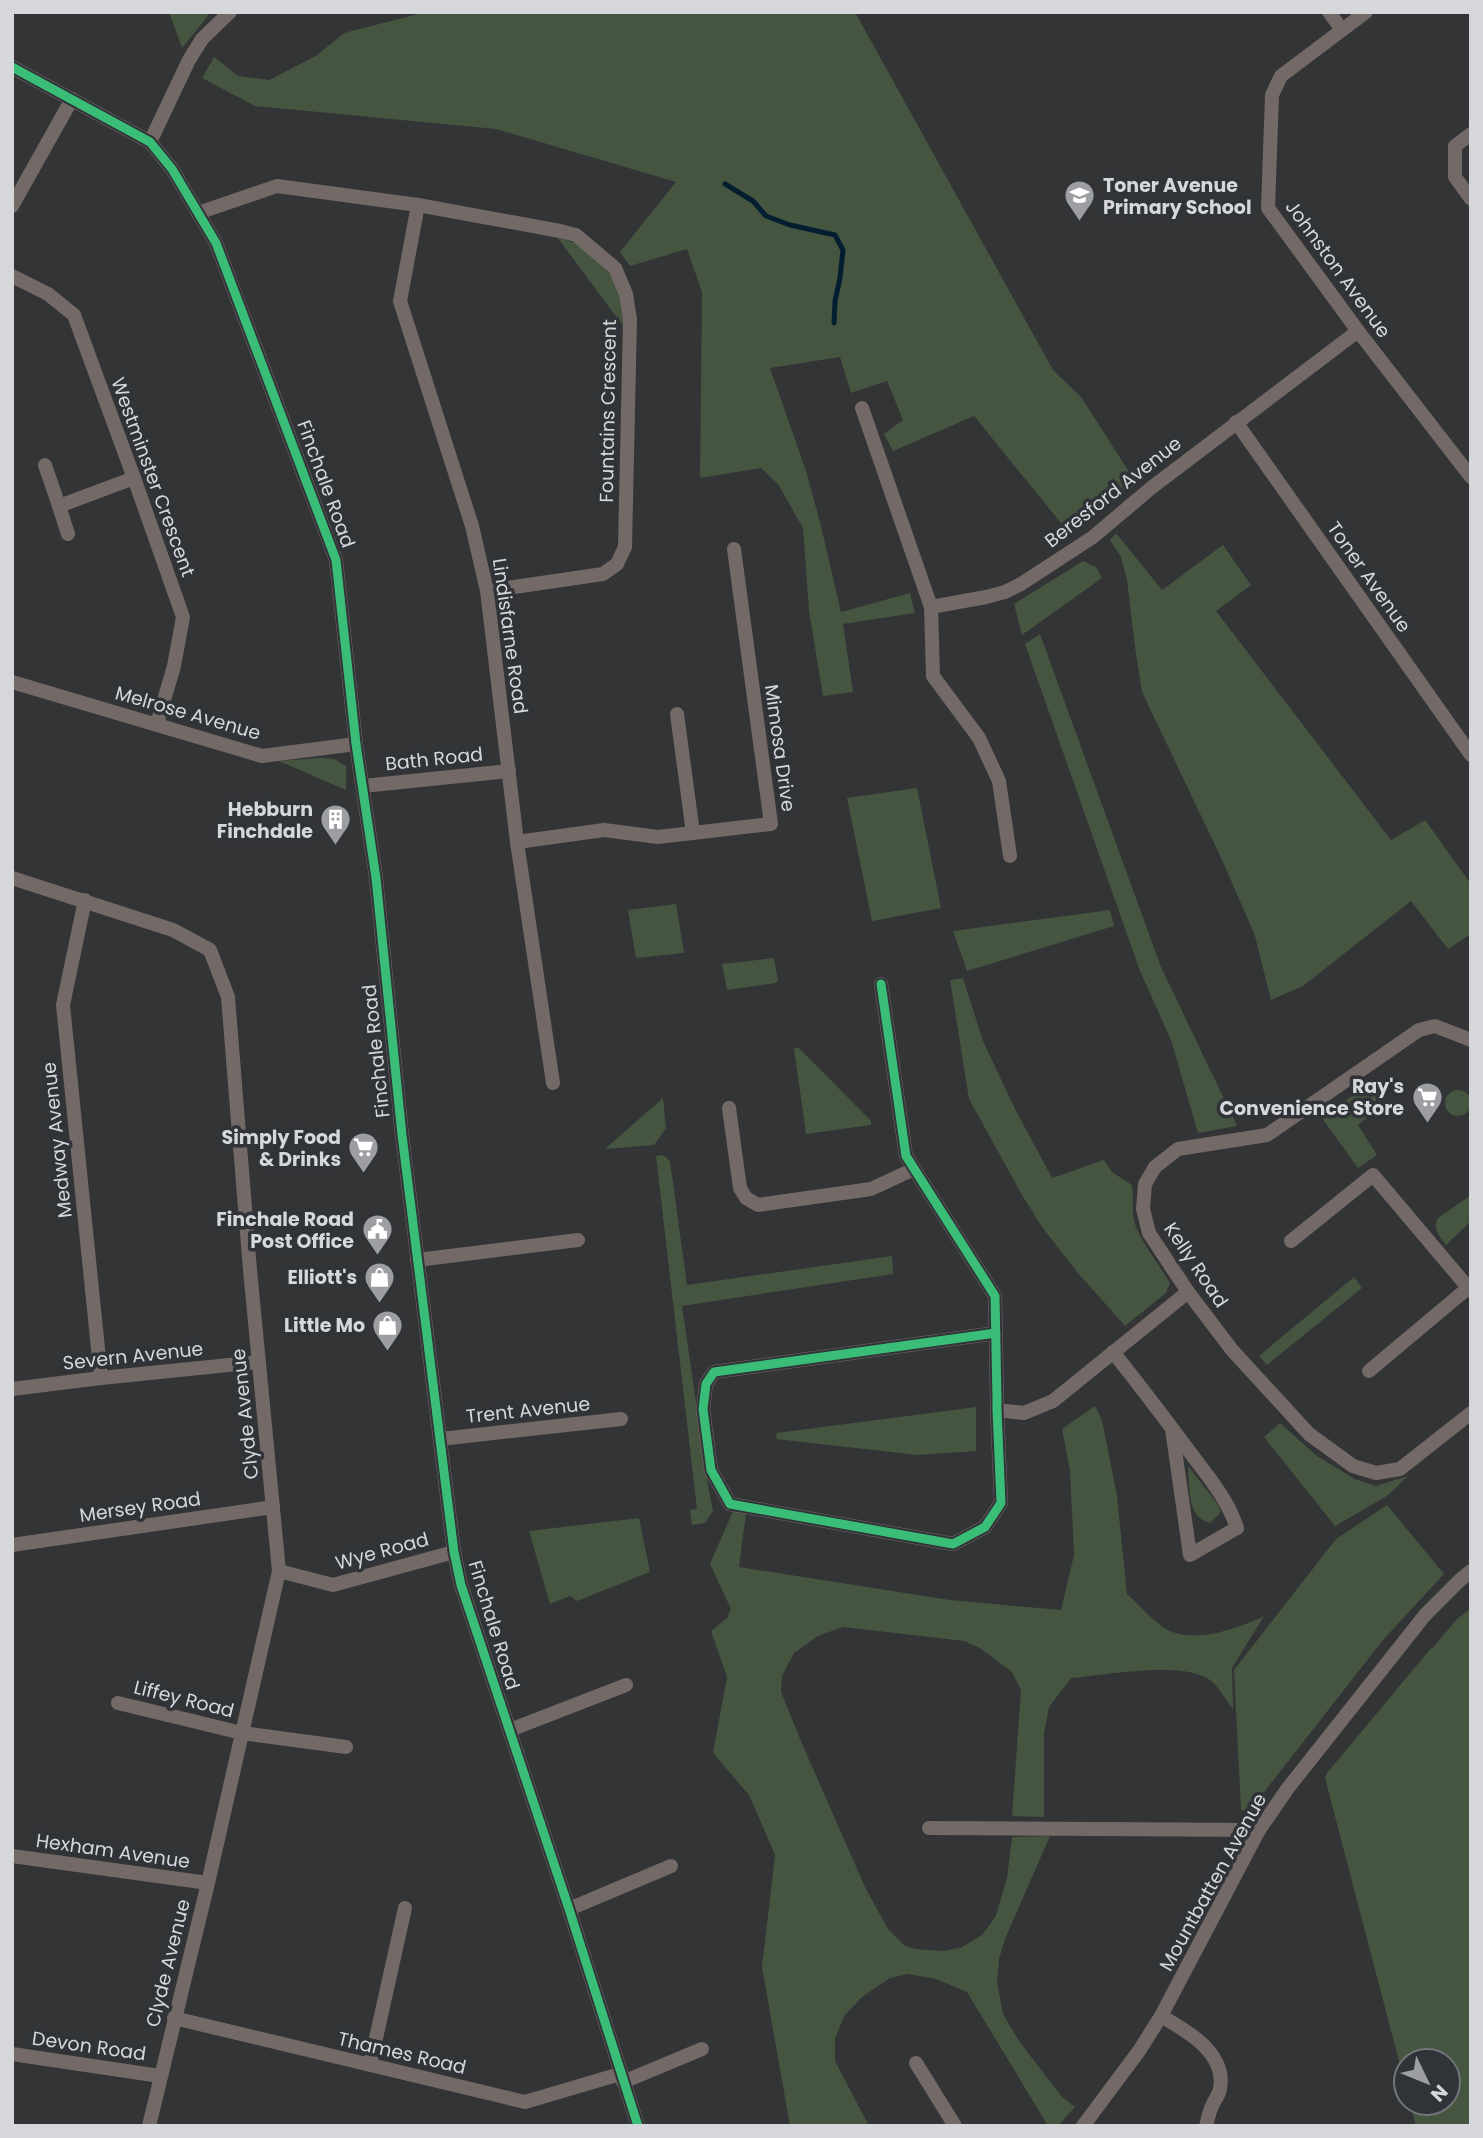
<svg xmlns="http://www.w3.org/2000/svg" width="1483" height="2138" viewBox="0 0 1483 2138" font-family="Poppins,sans-serif">
	<style>
		.green { fill: #455540 }
		.lines { fill: none; stroke-linecap: round; stroke-linejoin: round }
		.stream { stroke: #041e31; stroke-width: 5 }
		.street { stroke: #736a67; stroke-width: 14 }
		.cycleway-casing { stroke: #303338; stroke-width: 13 }
		.cycleway { stroke: #3abd76; stroke-width: 9 }
		.labels { text-anchor: middle; dominant-baseline: central; stroke-width: 7; stroke-linejoin: round; paint-order: stroke }
		.poi-label { font-size: 19px; font-weight: bold; fill: #d5d7db; stroke: #303338; text-anchor: end }
		.street-label { font-size: 19px; fill: #d5d7db; stroke: #303338 }
	</style>
	<rect width="100%" height="100%" fill="#323436"/>
	<g class="green">
		<polygon points="169,12 211,12 182,48"/>
		<polygon points="426,12 855,12 1053,370 1081,397 1137,484 1069,533 974,416 893,451 884,434 903,420 887,381 851,393 840,357 770,368 806,471 820,522 841,612 910,593 915,613 843,624 853,692 823,696 809,611 803,528 778,484 761,468 700,478 702,292 687,249 630,266 620,252 676,182 496,129 255,106 202,78 214,57 238,76 269,80 316,56 344,33"/>
		<polygon points="557,237 581,245 598,259 611,275 620,291 624,327"/>
		<polygon points="1116,533 1162,590 1223,545 1251,585 1216,611 1391,840 1425,820 1471,884 1471,934 1448,949 1411,901 1303,986 1271,1000 1255,936 1223,862 1142,692 1135,647 1127,580 1121,557 1110,540"/>
		<polygon points="1083,561 1096,567 1102,578 1022,635 1014,604"/>
		<polygon points="1040,634 1161,967 1237,1126 1198,1133 1171,1040 1140,971 1025,644"/>
		<polygon points="321,758 334,759 346,766 346,790 279,761"/>
		<polygon points="917,788 941,908 872,921 847,798"/>
		<polygon points="676,904 684,953 636,958 628,910"/>
		<polygon points="1110,910 1114,926 967,971 953,931"/>
		<polygon points="774,958 778,981 776,983 727,990 722,964"/>
		<path d="M963,978l20,63 31,66 38,71 52,-18 8,12 20,13c2,13 -1,27 3,39 6,18 25,42 35,59l-4,10 -41,33 -47,-53 -36,-46 -20,-32 -53,-96 -19,-119z"/>
		<polygon points="794,1048 799,1048 871,1121 871,1125 806,1134"/>
		<polygon points="1368,1084 1384,1104 1358,1125 1377,1155 1358,1168 1322,1118"/>
		<circle cx="1458" cy="1103" r="13"/>
		<polygon points="663,1098 666,1128 654,1145 605,1149"/>
		<polygon points="663,1155 670,1161 687,1285 892,1256 893,1274 682,1306 709,1491 713,1511 705,1523 692,1525 690,1510 697,1509 656,1156"/>
		<path d="M1471,1195v26l-25,24c-6,-9 -14,-16 -8,-27z"/>
		<polygon points="1354,1277 1362,1288 1267,1365 1259,1356"/>
		<path d="M1095,1406l7,14 15,76 10,98c10,9 30,31 41,36 28,14 71,-2 96,-14l-32,52 1,41c-7,-9 -17,-27 -28,-32 -31,-15 -100,-2 -134,1l-22,29 -5,26v84l-32,-1 9,-126 -9,-18 -32,-24 -16,-7 -121,-14 -25,9 -24,17 -12,23 -1,16 22,54 63,143 22,40 17,17 10,3 29,2 18,-4 20,-12 14,-19 11,-38 5,-41 38,-1 -45,103 -6,20 -2,23 6,32 16,27 43,56 13,10 -17,19h-10l-81,-134 -31,-13 -28,-5 -18,4 -28,19 -18,19 -9,23v22l34,65h-79l-28,-159 13,-112 -26,-60 -36,-42 14,-76 -16,-46 16,-13 4,-9 -21,-45 23,-53 13,2 -7,54 211,33 111,10 13,-55 -4,-84 -8,-42z"/>
		<polygon points="976,1407 976,1451 917,1455 776,1439 777,1433"/>
		<polygon points="1280,1423 1317,1456 1355,1479 1376,1486 1408,1476 1387,1496 1335,1526 1264,1437"/>
		<path d="M1188,1466l29,37 4,9 -11,11c-24,-6 -20,-36 -22,-57z"/>
		<polygon points="1387,1505 1444,1574 1383,1640 1250,1810 1241,1810 1234,1670 1336,1539"/>
		<polygon points="639,1518 650,1572 577,1601 570,1596 550,1604 529,1531"/>
		<polygon points="1471,1608 1471,2126 1416,2126 1410,2103 1448,2103 1448,2061 1406,2061 1406,2088 1325,1778 1327,1773 1431,1648 1432,1649 1457,1619"/>
	</g>
	<g class="lines">
		<polyline class="stream" points="725,184 753,201 766,216 790,225 835,235 843,250 840,278 835,301 834,323"/>
		<g class="street">
			<polyline points="1329,12 1342,30"/>
			<polyline points="1366,12 1281,76 1272,95 1268,208 1358,331 1471,477"/>
			<polyline points="12,67 150,142 172,169 216,243 336,560 356,744 376,878 402,1135 454,1552 461,1585 569,1909 638,2126"/>
			<polyline points="1471,134 1455,146 1455,177 1471,199"/>
			<polyline points="150,142 189,60 202,39 230,12"/>
			<polyline points="418,205 400,301 472,526 487,591 517,842 553,1083"/>
			<polyline points="12,206 72,99"/>
			<polyline points="198,213 277,186 418,205 560,231 576,235 615,268 626,294 630,319 625,547 617,564 603,574 487,591"/>
			<polyline points="12,276 48,294 74,315 134,478 183,617 174,666 157,724"/>
			<polyline points="862,408 931,607 933,676 979,738 999,781 1010,856"/>
			<polyline points="1236,422 1471,755"/>
			<polyline points="45,465 59,506 134,478"/>
			<polyline points="59,506 68,534"/>
			<polyline points="931,607 986,597 1005,592 1021,584 1093,537 1151,488 1358,331"/>
			<polyline points="12,682 262,756 356,744"/>
			<polyline points="677,714 693,833"/>
			<polyline points="363,786 509,771"/>
			<polyline points="517,842 604,830 658,837 771,824 734,549"/>
			<polyline points="12,878 173,930 210,950 228,997 250,1270 279,1571 208,1883 149,2126"/>
			<polyline points="85,900 63,1005 101,1378"/>
			<polyline points="881,984 906,1156 995,1296 997,1400 997,1410 1001,1503 985,1527 953,1544 730,1504 711,1470 703,1409 706,1384 714,1372 996,1333"/>
			<polyline points="1471,1040 1435,1026 1419,1030 1267,1135 1178,1149 1155,1167 1145,1184 1143,1209 1149,1233 1188,1292 1232,1350 1309,1434 1353,1466 1376,1473 1400,1469 1471,1413"/>
			<polyline points="729,1108 740,1188 746,1198 758,1205 871,1189 914,1169"/>
			<polyline points="1291,1241 1373,1175 1471,1291"/>
			<polyline points="417,1260 578,1240"/>
			<path d="M1113,1352c25,31 49,63 73,95 19,26 41,50 51,81l-47,27 -18,-126"/>
			<polyline points="1369,1371 1468,1288"/>
			<polyline points="12,1389 101,1378 259,1362"/>
			<polyline points="997,1410 1024,1413 1053,1401 1188,1292"/>
			<polyline points="440,1439 621,1419"/>
			<polyline points="12,1545 273,1507"/>
			<polyline points="279,1571 333,1585 454,1552"/>
			<polyline points="118,1703 242,1733 346,1747"/>
			<polyline points="510,1730 626,1685"/>
			<polyline points="929,1828 1259,1830"/>
			<polyline points="12,1856 208,1883"/>
			<polyline points="569,1909 671,1866"/>
			<path d="M1161,2016c26,15 66,37 59,73 -1,6 -5,10 -7,15 -4,7 -5,15 -7,22"/>
			<polyline points="174,2018 525,2102 620,2074"/>
			<polyline points="12,2054 160,2076"/>
			<polyline points="916,2063 955,2126"/>
			<polyline points="370,2065 405,1908"/>
			<polyline points="623,2082 702,2049"/>
			<polyline points="1083,2126 1139,2051 1161,2016 1259,1830 1288,1788 1425,1615 1459,1581 1471,1571"/>
		</g>
		<defs>
			<g id="cycleway">
				<polyline points="12,67 150,142 172,169 216,243 336,560 356,744 376,878 402,1135 454,1552 461,1585 569,1909 638,2126"/>
				<polyline points="881,984 906,1156 995,1296 997,1400 997,1410 1001,1503 985,1527 953,1544 730,1504 711,1470 703,1409 706,1384 714,1372 996,1333"/>
			</g>
		</defs>
		<use href="#cycleway" class="cycleway-casing"/>
		<use href="#cycleway" class="cycleway"/>
	</g>
	<defs>
		<symbol id="school-pin" viewBox="-11 -11 22 30"><path d="M0 17L-7.5 6A9.5 9.5 0 1 1 7.5 6Z" fill="#9c9ea1" stroke="#303338"/><path d="M0-5L7-2L0 1L-7-2ZM-4 1L0 2.5L4 1V4Q0 6-4 4Z" fill="#fff"/></symbol>
		<symbol id="building-pin" viewBox="-11 -11 22 30"><path d="M0 17L-7.5 6A9.5 9.5 0 1 1 7.5 6Z" fill="#9c9ea1" stroke="#303338"/><path d="M-4-6H4V6H1V3H-1V6H-4ZM-2.5-4.3h1.7v1.8h-1.7ZM.8-4.3h1.7v1.8H.8ZM-2.5-1h1.7V.8h-1.7ZM.8-1h1.7V.8H.8Z" fill="#fff"/></symbol>
		<symbol id="supermarket-pin" viewBox="-11 -11 22 30"><path d="M0 17L-7.5 6A9.5 9.5 0 1 1 7.5 6Z" fill="#9c9ea1" stroke="#303338"/><path d="M-6-5.5h2.5l.6 2H6L4.5 2H-2.5L-4.4-4H-6ZM-1.5 3.2a1.3 1.3 0 1 0 .1 0ZM3 3.2a1.3 1.3 0 1 0 .1 0Z" fill="#fff"/></symbol>
		<symbol id="civic-pin" viewBox="-11 -11 22 30"><path d="M0 17L-7.5 6A9.5 9.5 0 1 1 7.5 6Z" fill="#9c9ea1" stroke="#303338"/><path d="M-.6-6.5H3V-4.5H.6V-3L4-1V1h2V6H-6V1h2V-1L-.6-3ZM-1.2 2.5V6h2.4V2.5Z" fill="#fff"/></symbol>
		<symbol id="shop-pin" viewBox="-11 -11 22 30"><path d="M0 17L-7.5 6A9.5 9.5 0 1 1 7.5 6Z" fill="#9c9ea1" stroke="#303338"/><path d="M-5-2.5h2.3a2.7 3.5 0 0 1 5.4 0H5L5.5 6h-11ZM-1.5-2.5h3a1.5 2.3 0 0 0-3 0Z" fill="#fff"/></symbol>
	</defs>
	<g fill-rule="evenodd">
		<use href="#school-pin" x="1062" y="178" width="35" height="47"/>
		<use href="#building-pin" x="318" y="802" width="35" height="47"/>
		<use href="#supermarket-pin" x="1410" y="1080" width="35" height="47"/>
		<use href="#supermarket-pin" x="346" y="1130" width="35" height="47"/>
		<use href="#civic-pin" x="360" y="1212" width="35" height="47"/>
		<use href="#shop-pin" x="362" y="1260" width="35" height="47"/>
		<use href="#shop-pin" x="370" y="1308" width="35" height="47"/>
	</g>
	<g class="labels">
		<g class="poi-label">
			<text x="1103" y="185" text-anchor="start">Toner Avenue<tspan x="1103" dy="22">Primary School</tspan></text>
			<text x="313" y="809">Hebburn<tspan x="313" dy="22">Finchdale</tspan></text>
			<text x="1404" y="1086">Ray's<tspan x="1404" dy="22">Convenience Store</tspan></text>
			<text x="341" y="1137">Simply Food<tspan x="341" dy="22">&amp; Drinks</tspan></text>
			<text x="354" y="1219">Finchale Road<tspan x="354" dy="22">Post Office</tspan></text>
			<text x="357" y="1277">Elliott's</text>
			<text x="365" y="1325">Little Mo</text>
		</g>
		<g class="street-label">
			<text transform="translate(1338 269) rotate(54)">Johnston Avenue</text>
			<text transform="translate(608 411) rotate(-89)">Fountains Crescent</text>
			<text transform="translate(153 477) rotate(70)">Westminster Crescent</text>
			<text transform="translate(326 484) rotate(70)">Finchale Road</text>
			<text transform="translate(1113 492) rotate(-38)">Beresford Avenue</text>
			<text transform="translate(1369 577) rotate(55)">Toner Avenue</text>
			<text transform="translate(510 636) rotate(82)">Lindisfarne Road</text>
			<text transform="translate(188 713) rotate(16)">Melrose Avenue</text>
			<text transform="translate(780 748) rotate(82)">Mimosa Drive</text>
			<text transform="translate(434 759) rotate(-6)">Bath Road</text>
			<text transform="translate(376 1051) rotate(-96)">Finchale Road</text>
			<text transform="translate(57 1140) rotate(-96)">Medway Avenue</text>
			<text transform="translate(1196 1265) rotate(56)">Kelly Road</text>
			<text transform="translate(133 1356) rotate(-6)">Severn Avenue</text>
			<text transform="translate(528 1410) rotate(-6)">Trent Avenue</text>
			<text transform="translate(245 1414) rotate(-96)">Clyde Avenue</text>
			<text transform="translate(140 1507) rotate(-8)">Mersey Road</text>
			<text transform="translate(382 1551) rotate(-15)">Wye Road</text>
			<text transform="translate(494 1625) rotate(73)">Finchale Road</text>
			<text transform="translate(184 1699) rotate(14)">Liffey Road</text>
			<text transform="translate(113 1851) rotate(8)">Hexham Avenue</text>
			<text transform="translate(1213 1882) rotate(-61)">Mountbatten Avenue</text>
			<text transform="translate(168 1963) rotate(-76)">Clyde Avenue</text>
			<text transform="translate(89 2046) rotate(8)">Devon Road</text>
			<text transform="translate(402 2053) rotate(13)">Thames Road</text>
		</g>
	</g>
	<rect width="1483" height="2138" fill="none" stroke="#d5d7db" stroke-width="28"/>
	<g transform="translate(1427 2082) rotate(133)"><circle r="33" fill="#303338" stroke="#727579" stroke-width="2"/>
	<path d="M0-5L12 26L0 18L-12 26Z" fill="#9c9ea1"/>
	<text y="-10" font-size="19" font-weight="bold" text-anchor="middle" fill="#d5d7db">N</text>
	</g>
</svg>
